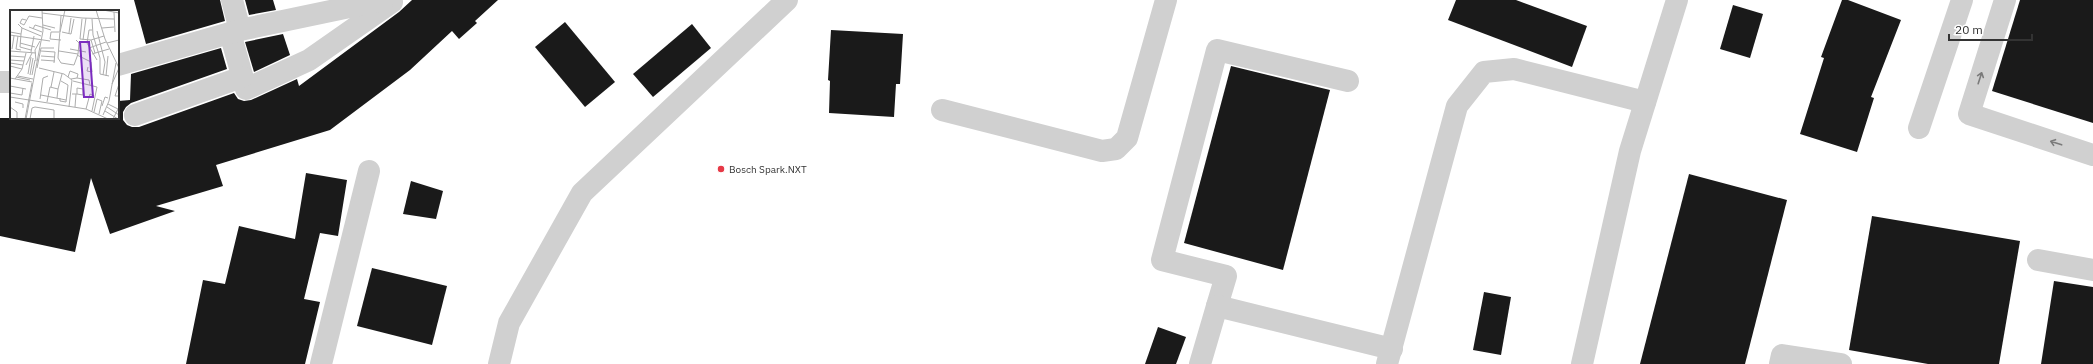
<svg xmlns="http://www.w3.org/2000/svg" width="2093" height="364" viewBox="0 0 2093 364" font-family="'IBM Plex Sans',sans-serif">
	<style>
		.building { fill: #1a1a1a }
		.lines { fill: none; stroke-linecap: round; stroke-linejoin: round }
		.minor { stroke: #d0d0d0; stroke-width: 22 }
		.oneway { stroke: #7a7a7a }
		.poi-dot { fill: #e63946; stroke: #fff; stroke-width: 1.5 }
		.labels { text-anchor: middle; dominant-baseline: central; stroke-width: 4; stroke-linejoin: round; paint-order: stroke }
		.poi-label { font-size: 10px; fill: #333; stroke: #fff; text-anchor: start }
		.inset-road { fill: none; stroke: #adadad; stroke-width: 1 }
		.view { fill: #7b2cbf; fill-opacity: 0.15; stroke: #7b2cbf; stroke-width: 2 }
		.inset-edge { fill: none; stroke: #333; stroke-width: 2 }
	</style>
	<rect width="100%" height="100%" fill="#fff"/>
	<g class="building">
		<polygon points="134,0 220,0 225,21 146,44"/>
		<polygon points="245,0 273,0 276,10 249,15"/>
		<polygon points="412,0 498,0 475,21 477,23 459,39 452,31 410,70 330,130 216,165 223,186 156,206 175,211 110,234 91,178 75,252 0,236 0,118 118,118 118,101 130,100 131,74 221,48 227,69 131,103 126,107 123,112 123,120 127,125 132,127 139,127 234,93 238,99 244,101 251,100 297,79 299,86 399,12"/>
		<polygon points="1456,0 1516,0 1587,26 1572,67 1448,20"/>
		<polygon points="1842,0 1848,0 1901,20 1871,97 1874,98 1857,152 1800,134 1824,58 1821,57"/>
		<polygon points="2020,0 2093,0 2093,123 1992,91"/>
		<polygon points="1733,5 1763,14 1750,58 1720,49"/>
		<polygon points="565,22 615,82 585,107 535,47"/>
		<polygon points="692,24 711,48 653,97 633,74"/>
		<polygon points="831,30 903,34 900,84 896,84 894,117 829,113 830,81 828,80"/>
		<polygon points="283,34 290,55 254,72 245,42"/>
		<polygon points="1231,66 1330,90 1283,270 1184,243"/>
		<polygon points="306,173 347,180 338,236 320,233 304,299 320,302 305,364 186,364 203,280 225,284 239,226 295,239"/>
		<polygon points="1689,174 1787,200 1745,364 1640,364"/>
		<polygon points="411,181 443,191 436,219 403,214"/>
		<polygon points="1872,216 2020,241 1999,364 1928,364 1849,350"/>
		<polygon points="372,268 447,286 432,345 357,326"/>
		<polygon points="2054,281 2093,287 2093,364 2041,364"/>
		<polygon points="1484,292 1511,297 1501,355 1473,350"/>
		<polygon points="1158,327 1186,337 1176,364 1145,364"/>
	</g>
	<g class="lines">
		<g class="minor">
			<polyline points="232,0 240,30"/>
			<polyline points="2005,0 1969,114 2093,155"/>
			<polyline points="230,33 246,89 309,60 392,2"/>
			<polyline points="118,65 240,30 383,0"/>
			<polyline points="0,82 11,82"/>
			<polyline points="942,110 1102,151 1116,149 1127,138 1166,0"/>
			<polyline points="135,115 242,77"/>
			<polyline points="1919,128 1962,0"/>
			<polyline points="2038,260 2093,270"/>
			<polyline points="1217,306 1226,276 1162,260 1217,50 1348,81"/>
			<polyline points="321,364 369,171"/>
			<polyline points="499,364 509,323 582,193 787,0"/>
			<polyline points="1200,364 1217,306 1392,349"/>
			<polyline points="1387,364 1457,106 1484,72 1514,69 1645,102"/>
			<polyline points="1582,364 1630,151 1677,0"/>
			<polyline points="1780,364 1782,355 1841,364"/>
		</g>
	</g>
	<defs><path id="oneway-shaft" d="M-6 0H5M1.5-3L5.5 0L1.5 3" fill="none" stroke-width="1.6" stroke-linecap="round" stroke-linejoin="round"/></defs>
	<g class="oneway">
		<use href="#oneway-shaft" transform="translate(1980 78) rotate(-72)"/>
		<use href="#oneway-shaft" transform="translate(2056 143) rotate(-162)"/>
	</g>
	<circle class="poi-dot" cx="721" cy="169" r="4"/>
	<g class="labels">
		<g class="poi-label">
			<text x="729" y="169">Bosch Spark.NXT</text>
		</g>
	</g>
	<g transform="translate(10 10)">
		<rect width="109" height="109" fill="#fff"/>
		<path class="inset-road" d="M86,0l9,29 14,29M93,0l16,3M104,2l1,20M32,3l40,5 32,1M51,6l-3,42 3,5 13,2 4,-11M72,9l-2,20 11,1 13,-4M82,9l1,16 7,23v16l9,2M16,10l-4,-1 -2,4 4,2 5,-9 13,2M33,15l12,3M19,17l13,5M12,18l19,8M92,18l12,-1M23,19l2,-4 16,5M82,20h-3l-2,13 10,17M87,21l8,31 -2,13M0,22l11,2 1,-6 -4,-4M49,22h-8l-1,7 11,1M50,22l5,-22M52,22l9,2 3,-15M59,23l2,-15M11,24l-1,13 11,3M0,25l40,6M8,26l-2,13 5,1M73,30l3,-22M81,30l4,13M10,33l15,4M97,33l12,-3M31,38h13M79,38l17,-6M2,39l2,-13M60,39l16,3M0,41l26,2M31,41l14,1 -1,11M49,41l19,3 1,-11 -3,-3M21,42l3,-16M82,44l17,-5M67,45l14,7 1,10 -5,-1 1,-4M0,46l15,1M31,46l14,1M0,50l14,1M31,50l14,1M26,51l-1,-11 5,-9M0,53l13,2M16,55l6,-12M0,56l12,3M27,58l4,-20M29,58l25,6 8,6 -3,27M18,64l3,-17M20,65l3,-17M22,65l3,-15M8,66l15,3M96,66l2,-20M6,67l14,3M58,67l2,-6 8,3 -1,4 -6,1M0,68l22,4M67,68l12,2 1,5M5,69l7,-10 4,-16M63,71l24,6 -5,24M102,74l7,-16M109,74l-4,12h4M0,76l16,3M41,77l3,-15M48,79l4,-15M0,83l12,2 1,-7M62,84h4l-1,13M66,84h1l6,1v-6l-6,-1v6M31,85l25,5M0,87l76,12 22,10M50,88v3l6,1 2,-17 -7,-4M30,89l3,-21 5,-2M5,92l8,2v4M37,92l3,-15 8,2 -1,9M98,94l10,5 -5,10M92,96l3,-9 3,1M0,97l7,5v7M97,97l12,8M76,99l4,-15 4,2M95,101l13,8M84,102l3,-13 5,2 -3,13M93,105l6,-14 7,-38M15,109l7,-36M16,109l17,-88 -1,-21M20,109l2,-11 3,-1 19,3v9"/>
		<path class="view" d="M70,32h9l4,55h-9z"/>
		<rect width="109" height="109" class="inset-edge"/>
	</g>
	<path d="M1949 34v6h83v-6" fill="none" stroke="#333333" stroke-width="2"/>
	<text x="1955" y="34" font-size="12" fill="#333333" stroke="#ffffff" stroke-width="3" paint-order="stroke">20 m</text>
</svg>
